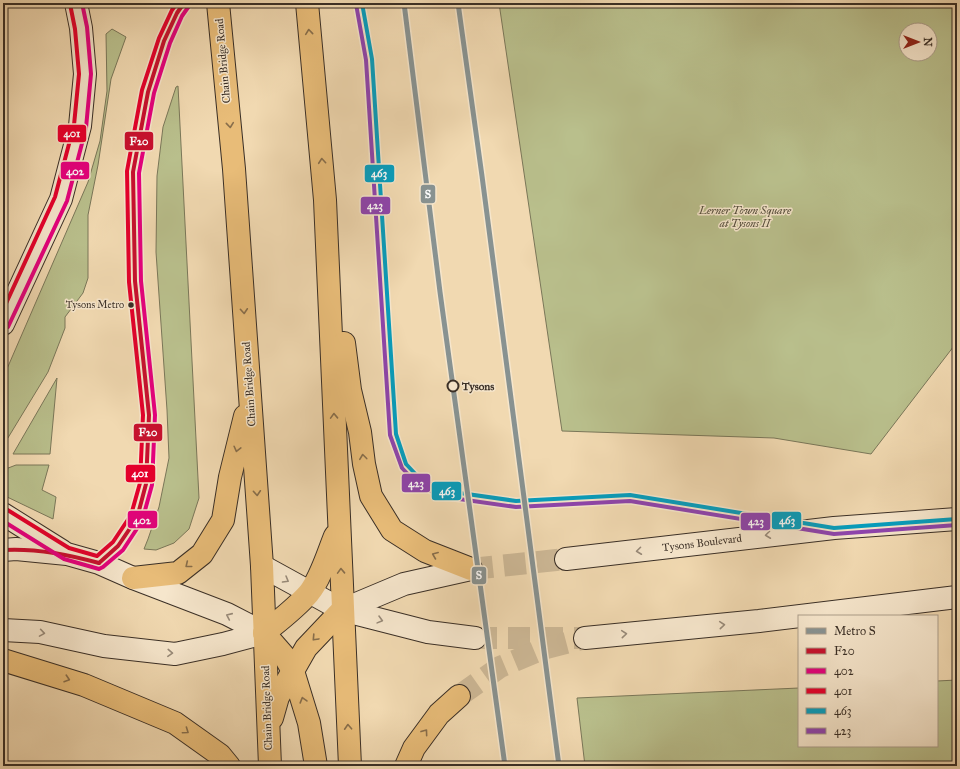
<svg xmlns="http://www.w3.org/2000/svg" width="960" height="769" viewBox="0 0 960 769" font-family="'IM FELL Great Primer',serif">
	<style>
		.green { fill: #b9bf8c; stroke: #7a7759; fill-rule: evenodd }
		.lines { fill: none; stroke-linecap: round; stroke-linejoin: round }
		.secondary-tunnel { stroke: #ccb795; stroke-width: 22; stroke-dasharray: 22 11; stroke-linecap: butt }
		.primary-tunnel { stroke: #ccb795; stroke-width: 22; stroke-dasharray: 22 11; stroke-linecap: butt }
		.secondary-casing { stroke: #3a2f26; stroke-width: 24 }
		.primary-casing { stroke: #3a2f26; stroke-width: 24 }
		.secondary { stroke: #f6e6cc; stroke-width: 22 }
		.primary { stroke: #e8bc78; stroke-width: 22 }
		.bus-1-casing { stroke: #f6e6cc; stroke-width: 7 }
		.bus-2-casing { stroke: #f6e6cc; stroke-width: 7 }
		.bus-3-casing { stroke: #f6e6cc; stroke-width: 7 }
		.bus-4-casing { stroke: #f6e6cc; stroke-width: 7 }
		.bus-5-casing { stroke: #f6e6cc; stroke-width: 7 }
		.bus-1 { stroke: #c8102e; stroke-width: 4 }
		.bus-2 { stroke: #e5007d; stroke-width: 4 }
		.bus-3 { stroke: #e4002b; stroke-width: 4 }
		.bus-4 { stroke: #069dbd; stroke-width: 4 }
		.bus-5 { stroke: #8e44ad; stroke-width: 4 }
		.metro-1-casing { stroke: #f6e6cc; stroke-width: 8 }
		.metro-1 { stroke: #889291; stroke-width: 5 }
		.oneway { stroke: #886e4b }
		.oneway2 { stroke: #988a79 }
		.bus-dot { fill: #3a2f26; stroke: #f6e6cc; stroke-width: 1.5 }
		.stop-dot { fill: #f6e6cc; stroke: #3a2f26; stroke-width: 2 }
		.labels { text-anchor: middle; dominant-baseline: central; stroke-width: 3; stroke-linejoin: round; paint-order: stroke }
		.bus-label { font-size: 10px; fill: #3a2f26; stroke: #f6e6cc; text-anchor: end }
		.street-label { font-size: 11px; fill: #3a2f26; stroke: #f6e6cc }
		.park-label { font-size: 11px; font-style: italic; fill: #534c3a; stroke: #f6e6cc }
		.stop-label { font-size: 11px; font-weight: bold; fill: #3a2f26; stroke: #f6e6cc; text-anchor: start }
		.line-badge { stroke: #f6e6cc; stroke-width: 1.5 }
		.badge-label { font-size: 11px; text-anchor: middle; font-weight: bold; fill: #fff }
	</style>
	<rect width="100%" height="100%" fill="#f1d9b1"/>
	<filter id="stains"><feTurbulence type="fractalNoise" baseFrequency=".005" numOctaves="4"/><feColorMatrix values="0 0 0 0 .2 0 0 0 0 .09 0 0 0 0 .02 0 0 0 .5 -.17"/></filter>
	<radialGradient id="worn" r=".72"><stop offset=".6" stop-color="#630" stop-opacity="0"/><stop offset="1" stop-color="#630" stop-opacity=".3"/></radialGradient>
	<g class="green">
		<path d="M499,3h458v339l-86,112 -97,-16 -212,-7zM906,30h24v24h-24z"/>
		<polygon points="112,29 126,37 111,79 98,165 88,215 88,278 83,293 65,317 65,328 48,372 3,446 3,378 88,182 100,141 107,91 106,34"/>
		<polygon points="178,86 199,498 189,529 174,543 156,550 144,549 148,539 159,507 169,458 167,410 156,252 157,176 163,127 176,87"/>
		<polygon points="57,378 50,454 13,454"/>
		<polygon points="16,465 49,465 42,490 56,497 53,519 3,495 3,470"/>
		<polygon points="957,680 957,766 585,766 577,698 799,688 799,746 937,746 937,681"/>
	</g>
	<g class="lines">
		<g class="secondary-tunnel">
			<polyline points="471,569 566,559"/>
			<polyline points="475,638 585,638"/>
		</g>
		<polyline class="primary-tunnel" points="459,696 500,667 543,649 585,638"/>
		<defs>
			<g id="secondary">
				<polyline points="3,324 61,199 80,126 85,74 81,28 76,3"/>
				<polyline points="3,514 62,551"/>
				<polyline points="3,550 16,549 67,554 99,563 133,578 227,614 264,633"/>
				<polyline points="566,559 834,528 957,519"/>
				<polyline points="262,566 342,610 428,632 475,638"/>
				<polyline points="342,610 404,584 471,569"/>
				<polyline points="3,630 40,632 104,646 175,654 223,644 264,633"/>
				<polyline points="585,638 759,621 957,597"/>
			</g>
			<g id="primary">
				<polyline points="218,3 234,169 262,566 270,766"/>
				<polyline points="307,3 325,200 350,766"/>
				<polyline points="344,343 350,390 360,432 364,464 371,496 392,530 425,551 471,569"/>
				<polyline points="133,578 178,573 202,554 223,520 230,477 245,416"/>
				<polyline points="264,633 285,657 293,671 309,723 316,766"/>
				<path d="M264,633c16,-13 32,-25 45,-40 12,-15 19,-40 26,-57"/>
				<polyline points="3,660 84,685 175,723 220,755 229,766"/>
				<polyline points="272,718 278,697 306,648 342,610"/>
				<polyline points="406,766 414,748 439,714 459,696"/>
			</g>
		</defs>
		<use href="#secondary" class="secondary-casing"/>
		<use href="#primary" class="primary-casing"/>
		<use href="#secondary" class="secondary"/>
		<use href="#primary" class="primary"/>
		<defs>
			<g id="bus-1">
				<path d="M3,550c33,-2 64,4 96,13"/>
				<polyline points="99,563 118,546 137,518 146,484 149,415 135,281 133,172 148,92 164,41 177,13 184,3"/>
			</g>
			<g id="bus-2">
				<polyline points="8,327 67,201 86,128 91,74 87,27 82,3"/>
				<polyline points="3,521 64,559 99,569 103,567 123,550 142,521 152,485 155,415 141,281 139,173 154,93 170,43 182,16 189,6"/>
			</g>
			<g id="bus-3">
				<polyline points="3,310 55,197 74,125 79,74 75,29 70,4"/>
				<polyline points="6,509 69,548 97,556 113,542 131,515 140,483 143,415 129,282 127,171 142,90 159,38 172,10 177,3"/>
			</g>
			<polyline id="bus-4" points="362,3 372,59 396,434 406,464 422,481 446,491 516,501 630,495 834,528 957,519"/>
			<polyline id="bus-5" points="356,4 366,60 390,435 402,468 419,486 445,497 516,507 630,501 834,534 957,525"/>
		</defs>
		<use href="#bus-1" class="bus-1-casing"/>
		<use href="#bus-2" class="bus-2-casing"/>
		<use href="#bus-3" class="bus-3-casing"/>
		<use href="#bus-4" class="bus-4-casing"/>
		<use href="#bus-5" class="bus-5-casing"/>
		<use href="#bus-1" class="bus-1"/>
		<use href="#bus-2" class="bus-2"/>
		<use href="#bus-3" class="bus-3"/>
		<use href="#bus-4" class="bus-4"/>
		<use href="#bus-5" class="bus-5"/>
		<defs>
			<g id="metro-1">
				<polyline points="404,3 440,292 505,766"/>
				<polyline points="458,3 482,176 559,766"/>
			</g>
		</defs>
		<use href="#metro-1" class="metro-1-casing"/>
		<use href="#metro-1" class="metro-1"/>
	</g>
	<defs><path id="oneway-chevron" d="M-2-3.5L2.5 0L-2 3.5" fill="none" stroke-width="1.6" stroke-linecap="round" stroke-linejoin="round"/></defs>
	<g class="oneway">
		<use href="#oneway-chevron" transform="translate(309 32) rotate(-96)"/>
		<use href="#oneway-chevron" transform="translate(230 125) rotate(84)"/>
		<use href="#oneway-chevron" transform="translate(322 161) rotate(-95)"/>
		<use href="#oneway-chevron" transform="translate(244 311) rotate(86)"/>
		<use href="#oneway-chevron" transform="translate(334 416) rotate(-92)"/>
		<use href="#oneway-chevron" transform="translate(237 449) rotate(104)"/>
		<use href="#oneway-chevron" transform="translate(363 457) rotate(-97)"/>
		<use href="#oneway-chevron" transform="translate(257 493) rotate(86)"/>
		<use href="#oneway-chevron" transform="translate(435 555) rotate(-158)"/>
		<use href="#oneway-chevron" transform="translate(188 565) rotate(141)"/>
		<use href="#oneway-chevron" transform="translate(341 571) rotate(-92)"/>
		<use href="#oneway-chevron" transform="translate(315 638) rotate(133)"/>
		<use href="#oneway-chevron" transform="translate(67 679) rotate(18)"/>
		<use href="#oneway-chevron" transform="translate(303 700) rotate(-106)"/>
		<use href="#oneway-chevron" transform="translate(348 727) rotate(-93)"/>
		<use href="#oneway-chevron" transform="translate(186 731) rotate(35)"/>
		<use href="#oneway-chevron" transform="translate(425 732) rotate(-54)"/>
	</g>
	<g class="oneway2">
		<use href="#oneway-chevron" transform="translate(768 535) rotate(173)"/>
		<use href="#oneway-chevron" transform="translate(639 551) rotate(173)"/>
		<use href="#oneway-chevron" transform="translate(286 580) rotate(30)"/>
		<use href="#oneway-chevron" transform="translate(229 616) rotate(-156)"/>
		<use href="#oneway-chevron" transform="translate(380 620) rotate(15)"/>
		<use href="#oneway-chevron" transform="translate(722 625) rotate(-5)"/>
		<use href="#oneway-chevron" transform="translate(42 633) rotate(9)"/>
		<use href="#oneway-chevron" transform="translate(624 634) rotate(-5)"/>
		<use href="#oneway-chevron" transform="translate(170 653) rotate(3)"/>
	</g>
	<circle class="bus-dot" cx="131" cy="305" r="3.5"/>
	<circle class="stop-dot" cx="453" cy="386" r="5.5"/>
	<g class="labels">
		<g class="bus-label">
			<text x="124" y="305">Tysons Metro</text>
		</g>
		<g class="street-label">
			<text transform="translate(223 61) rotate(-95)">Chain Bridge Road</text>
			<text transform="translate(249 384) rotate(-94)">Chain Bridge Road</text>
			<text transform="translate(702 543) rotate(-7)">Tysons Boulevard</text>
			<text transform="translate(267 708) rotate(-92)">Chain Bridge Road</text>
		</g>
		<g class="park-label">
			<text x="745" y="210">Lerner Town Square<tspan x="745" dy="13">at Tysons II</tspan></text>
		</g>
		<g class="stop-label">
			<text x="462" y="386">Tysons</text>
		</g>
	</g>
	<g class="line-badge">
		<rect x="57" y="124" width="30" height="19" rx="4" fill="#e4002b"/>
		<rect x="124" y="131" width="30" height="20" rx="4" fill="#c8102e"/>
		<rect x="60" y="161" width="30" height="19" rx="4" fill="#e5007d"/>
		<rect x="364" y="164" width="31" height="19" rx="4" fill="#069dbd"/>
		<rect x="420" y="184" width="16" height="20" rx="4" fill="#889291"/>
		<rect x="360" y="196" width="31" height="19" rx="4" fill="#8e44ad"/>
		<rect x="133" y="423" width="30" height="19" rx="4" fill="#c8102e"/>
		<rect x="125" y="464" width="31" height="19" rx="4" fill="#e4002b"/>
		<rect x="401" y="473" width="30" height="20" rx="4" fill="#8e44ad"/>
		<rect x="431" y="481" width="31" height="20" rx="4" fill="#069dbd"/>
		<rect x="127" y="510" width="31" height="19" rx="4" fill="#e5007d"/>
		<rect x="771" y="511" width="31" height="19" rx="4" fill="#069dbd"/>
		<rect x="740" y="512" width="31" height="19" rx="4" fill="#8e44ad"/>
		<rect x="471" y="566" width="16" height="19" rx="4" fill="#889291"/>
	</g>
	<g class="badge-label">
		<text x="72" y="137">401</text>
		<text x="139" y="145">F20</text>
		<text x="75" y="175">402</text>
		<text x="379" y="177">463</text>
		<text x="428" y="198">S</text>
		<text x="375" y="209">423</text>
		<text x="148" y="436">F20</text>
		<text x="140" y="477">401</text>
		<text x="416" y="487">423</text>
		<text x="447" y="495">463</text>
		<text x="142" y="524">402</text>
		<text x="787" y="524">463</text>
		<text x="756" y="525">423</text>
		<text x="479" y="579">S</text>
	</g>
	<rect width="960" height="769" fill="none" stroke="#f1d9b1" stroke-width="16"/>
	<rect x="4" y="4" width="952" height="761" fill="none" stroke="#3a2f26" stroke-width="2"/>
	<rect x="8" y="8" width="944" height="753" fill="none" stroke="#3a2f26"/>
	<rect x="798" y="615" width="140" height="132" fill="#f6e6cc" stroke="#ab9d8a"/>
	<rect x="806" y="628" width="20" height="6" fill="#889291" stroke="#ab9d8a"/>
	<text x="834" y="635" font-size="12" fill="#3a2f26">Metro S</text>
	<rect x="806" y="648" width="20" height="6" fill="#c8102e" stroke="#ab9d8a"/>
	<text x="834" y="655" font-size="12" fill="#3a2f26">F20</text>
	<rect x="806" y="668" width="20" height="6" fill="#e5007d" stroke="#ab9d8a"/>
	<text x="834" y="675" font-size="12" fill="#3a2f26">402</text>
	<rect x="806" y="688" width="20" height="6" fill="#e4002b" stroke="#ab9d8a"/>
	<text x="834" y="695" font-size="12" fill="#3a2f26">401</text>
	<rect x="806" y="708" width="20" height="6" fill="#069dbd" stroke="#ab9d8a"/>
	<text x="834" y="715" font-size="12" fill="#3a2f26">463</text>
	<rect x="806" y="728" width="20" height="6" fill="#8e44ad" stroke="#ab9d8a"/>
	<text x="834" y="735" font-size="12" fill="#3a2f26">423</text>
	<g transform="translate(918 42) rotate(90)"><circle r="19" fill="#f6e6cc" stroke="#ab9d8a"/>
	<path d="M0-3L7 15L0 10L-7 15Z" fill="#8f2418"/>
	<text y="-6" font-size="11" font-weight="bold" text-anchor="middle" fill="#3a2f26">N</text>
	</g>
	<rect width="100%" height="100%" filter="url(#stains)"/>
	<rect width="100%" height="100%" fill="url(#worn)"/>
</svg>
